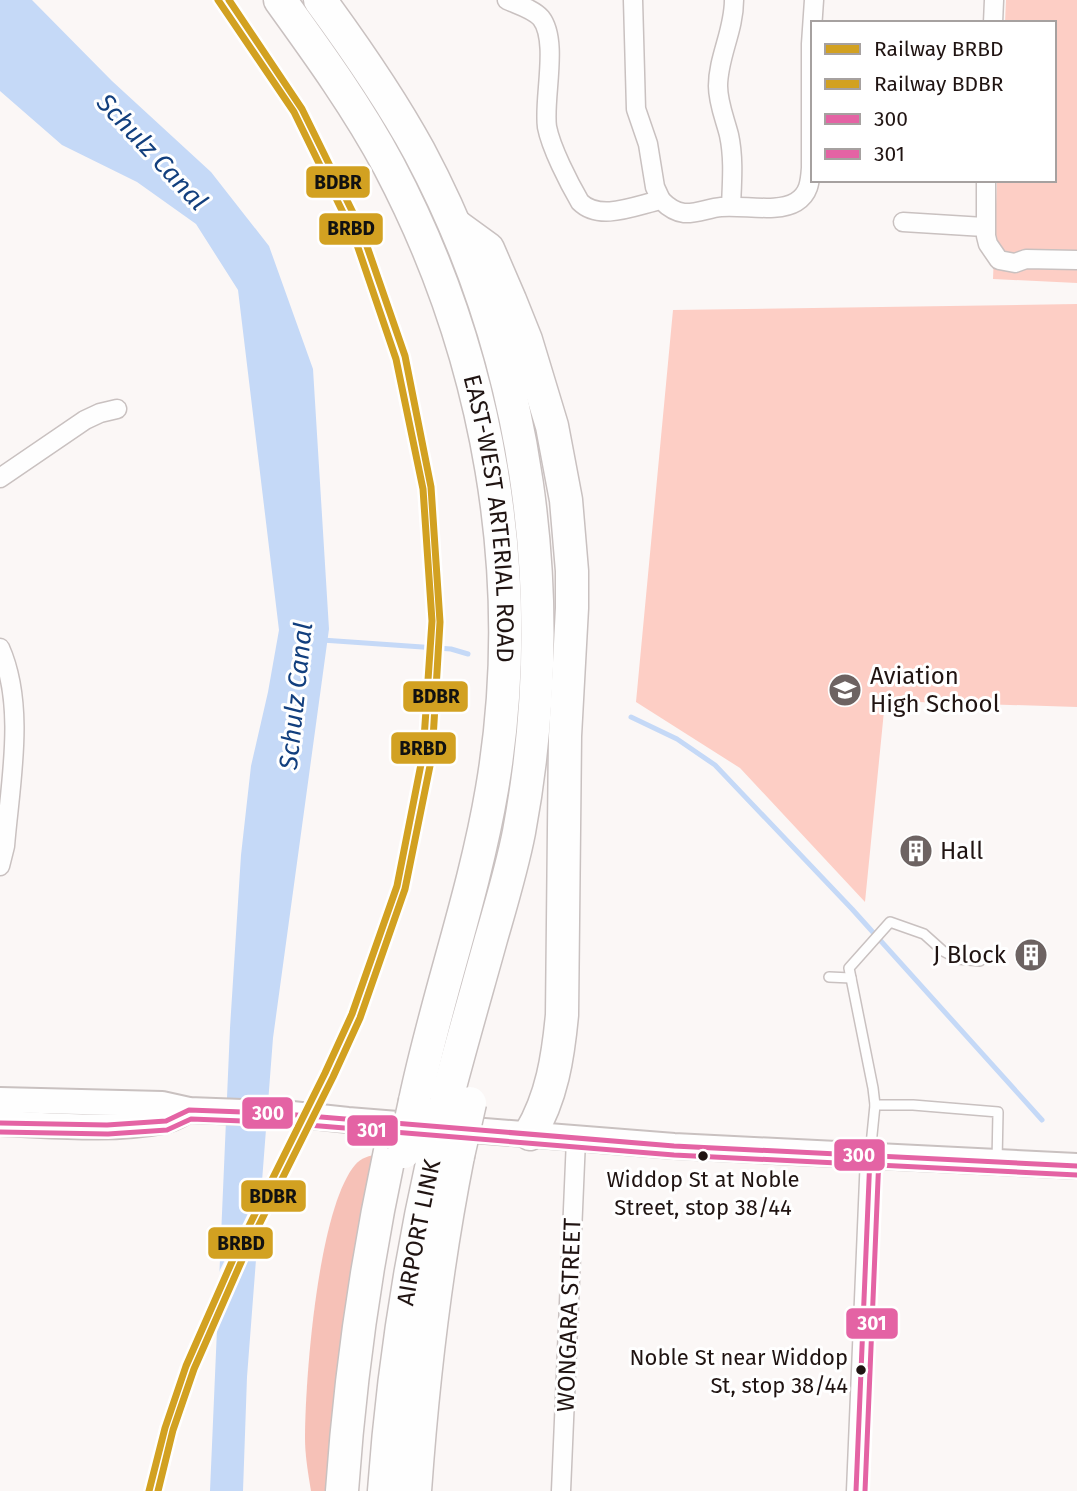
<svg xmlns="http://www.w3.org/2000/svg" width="1077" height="1491" viewBox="0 0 1077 1491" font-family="'Fira Sans',sans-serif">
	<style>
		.green { fill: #fdcec5 }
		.forest { fill: #f6c1b7 }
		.water { fill: #c5d9f7 }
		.pier { fill: #fbf7f6 }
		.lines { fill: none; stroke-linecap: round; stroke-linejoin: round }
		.stream { stroke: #c5d9f7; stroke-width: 5 }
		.lane-casing { stroke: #c9c1c0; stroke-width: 12 }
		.street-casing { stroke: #c9c1c0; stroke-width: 21 }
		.secondary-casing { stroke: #c9c1c0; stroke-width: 28 }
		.highway-casing { stroke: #c9c1c0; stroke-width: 35 }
		.lane { stroke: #fefefe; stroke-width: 9 }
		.street { stroke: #fefefe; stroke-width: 18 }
		.secondary { stroke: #fefefe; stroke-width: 24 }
		.highway { stroke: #fefefe; stroke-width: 32 }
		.highway-bridge-casing { stroke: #c9c1c0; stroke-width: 35; stroke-linecap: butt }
		.highway-bridge { stroke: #fefefe; stroke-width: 32 }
		.bus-1-casing { stroke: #fff; stroke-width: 10 }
		.bus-2-casing { stroke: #fff; stroke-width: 10 }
		.bus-1 { stroke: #e463a4; stroke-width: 5 }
		.bus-2 { stroke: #e463a4; stroke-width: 5 }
		.rail-1-casing { stroke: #fff; stroke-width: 12 }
		.rail-2-casing { stroke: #fff; stroke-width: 12 }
		.rail-1 { stroke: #d2a121; stroke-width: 7 }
		.rail-2 { stroke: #d2a121; stroke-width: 7 }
		.bus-dot { fill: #201412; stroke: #fff; stroke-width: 2.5 }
		.labels { text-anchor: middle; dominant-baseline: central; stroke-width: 6; stroke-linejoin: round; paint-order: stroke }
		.bus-label { font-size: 22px; fill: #201412; stroke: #fff }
		.street-label { font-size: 24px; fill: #201412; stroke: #fff }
		.poi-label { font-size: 24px; fill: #201412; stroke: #fff; text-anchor: start }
		.water-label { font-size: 26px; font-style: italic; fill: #123f7e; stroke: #fff }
		.line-badge { stroke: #fff; stroke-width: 2.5 }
		.badge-label { font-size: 19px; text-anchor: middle; font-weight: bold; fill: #fff }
		.pale-badge-label { font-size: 19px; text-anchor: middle; font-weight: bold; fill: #111 }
	</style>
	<rect width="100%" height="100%" fill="#fbf7f6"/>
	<g class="green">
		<polygon points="1006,0 1077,0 1077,283 993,279 997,180 1054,180 1054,23 1005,23"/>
		<polygon points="1077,304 1077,707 885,701 865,902 740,768 636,702 673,310"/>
	</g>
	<path class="forest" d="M379,1155l-49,336h-19c-3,-18 -6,-36 -6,-53 0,-59 13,-229 50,-273 6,-7 14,-10 24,-10z"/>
	<polygon class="water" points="0,0 32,0 112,81 211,172 269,246 313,369 329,629 273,1038 247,1377 243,1491 210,1491 230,1028 241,855 251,766 268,692 279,630 238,290 196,224 137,182 62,145 0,91"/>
	<polygon class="pier" points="265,1179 263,1207 213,1307 215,1280"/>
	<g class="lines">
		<g class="stream">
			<polyline points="322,640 451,649 468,654"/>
			<polyline points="631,717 677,739 715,765 852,909 1042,1120"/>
		</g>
		<defs>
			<g id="lane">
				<polyline points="829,977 851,978"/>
				<polyline points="875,1105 913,1105 998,1112 997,1162"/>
				<polyline points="870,1155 875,1105 873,1088 849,968 890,922 924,934 943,951 958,959 980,961"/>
			</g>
			<g id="street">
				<path d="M507,0c11,5 26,9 34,18 18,23 2,81 6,109 4,21 22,56 33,75 20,20 57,3 81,-2 6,6 13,12 23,13 12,1 25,-5 37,-6 23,-2 57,6 75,-5 13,-8 14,-20 15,-34v-124l3,-44"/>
				<polyline points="633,0 636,109 648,144 655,187 661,200"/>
				<polyline points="993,23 994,0"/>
				<polyline points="986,180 986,236 988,244 999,260 1015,263 1026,259 1077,260"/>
				<path d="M731,206c1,-24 3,-48 -2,-71 -4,-16 -11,-32 -11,-49 0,-29 16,-55 16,-86"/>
				<polyline points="903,222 984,227"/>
				<polyline points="0,478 85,420 100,413 117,409"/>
				<path d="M0,648c26,58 10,136 5,198l-5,20"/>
				<polyline points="561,1491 576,1139"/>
				<polyline points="856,1491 870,1156"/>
			</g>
			<g id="secondary">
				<polyline points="0,1100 162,1104 189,1110 292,1114 348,1120 674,1146 1077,1166"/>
				<path d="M0,1123c53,2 110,8 163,-2 9,-1 18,-7 25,-11"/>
			</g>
			<g id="highway">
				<path id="s1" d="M280,0c39,54 78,108 109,166 100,190 139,412 103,623 -18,106 -55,207 -77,312"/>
				<path d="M320,0c36,49 70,98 99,151 111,208 143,450 100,681 -7,36 -18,72 -28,107 -15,54 -31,109 -45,163"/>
				<path d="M455,225l33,24 22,51 16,40 26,86 14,74 6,71v37l-7,128 -3,279c-4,42 -10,82 -32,119"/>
				<path d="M342,1491c8,-115 24,-228 48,-340"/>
				<path id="s2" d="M384,1491c8,-113 25,-226 50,-337"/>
				<path d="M415,1491c8,-113 21,-224 43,-335"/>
			</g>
		</defs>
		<use href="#lane" class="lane-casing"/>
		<use href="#street" class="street-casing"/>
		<use href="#secondary" class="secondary-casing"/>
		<use href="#highway" class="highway-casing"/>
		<use href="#lane" class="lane"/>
		<use href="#street" class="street"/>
		<use href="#secondary" class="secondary"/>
		<use href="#highway" class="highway"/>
		<defs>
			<g id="highway-bridge">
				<polyline points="404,1152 415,1101"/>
				<polyline points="434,1154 446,1102"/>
				<polyline points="458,1156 470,1103"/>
			</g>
		</defs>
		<use href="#highway-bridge" class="highway-bridge-casing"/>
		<use href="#highway-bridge" class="highway-bridge"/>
		<defs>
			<g id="bus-1">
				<polyline points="0,1123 107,1125 166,1121 189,1110 272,1113 674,1146 1077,1166"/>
				<polyline points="856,1491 870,1156"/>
			</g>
			<g id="bus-2">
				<polyline points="0,1132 108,1134 167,1130 191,1119 271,1122 674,1155 1077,1175"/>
				<polyline points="865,1491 879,1156"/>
			</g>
		</defs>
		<use href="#bus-1" class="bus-1-casing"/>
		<use href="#bus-2" class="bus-2-casing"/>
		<use href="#bus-1" class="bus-1"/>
		<use href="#bus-2" class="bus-2"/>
		<defs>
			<polyline id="rail-1" points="149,1491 165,1428 186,1366 238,1248 325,1073 352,1014 397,886 423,754 432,621 423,489 396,359 353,233 294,112 218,0"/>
			<polyline id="rail-2" points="158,1491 173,1430 194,1369 246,1251 333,1077 360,1018 405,889 432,756 440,622 431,487 405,356 361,229 302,109 229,0"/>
		</defs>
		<use href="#rail-1" class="rail-1-casing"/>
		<use href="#rail-2" class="rail-2-casing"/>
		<use href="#rail-1" class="rail-1"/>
		<use href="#rail-2" class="rail-2"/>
	</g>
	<defs>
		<symbol id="school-disc" viewBox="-11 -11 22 22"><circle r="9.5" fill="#6d6362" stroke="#fff"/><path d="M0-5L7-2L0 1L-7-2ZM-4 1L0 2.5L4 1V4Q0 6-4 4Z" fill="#fff"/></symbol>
		<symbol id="building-disc" viewBox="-11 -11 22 22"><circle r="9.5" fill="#6d6362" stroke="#fff"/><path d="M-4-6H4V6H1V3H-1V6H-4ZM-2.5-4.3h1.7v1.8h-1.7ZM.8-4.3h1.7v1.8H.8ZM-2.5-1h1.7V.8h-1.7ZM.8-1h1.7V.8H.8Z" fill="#fff"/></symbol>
	</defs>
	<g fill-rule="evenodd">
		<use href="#school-disc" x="826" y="671" width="38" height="38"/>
		<use href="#building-disc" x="897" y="832" width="38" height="38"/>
		<use href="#building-disc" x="1012" y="936" width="38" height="38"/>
	</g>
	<g class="bus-dot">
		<circle cx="703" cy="1156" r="6"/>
		<circle cx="861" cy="1370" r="6"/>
	</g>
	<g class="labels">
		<g class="bus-label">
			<text x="703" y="1179">Widdop St at Noble<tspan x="703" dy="28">Street, stop 38/44</tspan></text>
			<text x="848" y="1357" text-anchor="end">Noble St near Widdop<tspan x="848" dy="28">St, stop 38/44</tspan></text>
		</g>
		<g class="street-label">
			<text stroke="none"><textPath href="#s1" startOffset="569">EAST-WEST ARTERIAL ROAD</textPath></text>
			<text stroke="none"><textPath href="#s2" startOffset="261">AIRPORT LINK</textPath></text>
			<text transform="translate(569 1315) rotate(-88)">WONGARA STREET</text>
		</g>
		<g class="poi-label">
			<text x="870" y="676">Aviation<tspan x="870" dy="28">High School</tspan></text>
			<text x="940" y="851">Hall</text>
			<text x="1006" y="955" text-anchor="end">J Block</text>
		</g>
		<g class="water-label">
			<text transform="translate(152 152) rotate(47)">Schulz Canal</text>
			<text transform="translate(296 696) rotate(-84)">Schulz Canal</text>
		</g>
	</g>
	<g class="line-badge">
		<rect x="305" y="165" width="66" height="34" rx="7" fill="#d2a121"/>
		<rect x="318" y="212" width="66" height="34" rx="7" fill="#d2a121"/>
		<rect x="402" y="680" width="67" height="33" rx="7" fill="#d2a121"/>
		<rect x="390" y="731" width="67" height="34" rx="7" fill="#d2a121"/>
		<rect x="241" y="1096" width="53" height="34" rx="7" fill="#e463a4"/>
		<rect x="346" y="1114" width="53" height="33" rx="7" fill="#e463a4"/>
		<rect x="833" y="1138" width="53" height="34" rx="7" fill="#e463a4"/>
		<rect x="240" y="1179" width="67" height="34" rx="7" fill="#d2a121"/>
		<rect x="207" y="1226" width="67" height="34" rx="7" fill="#d2a121"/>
		<rect x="845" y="1307" width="54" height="33" rx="7" fill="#e463a4"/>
	</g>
	<g class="badge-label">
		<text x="268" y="1120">300</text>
		<text x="372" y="1137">301</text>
		<text x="859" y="1162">300</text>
		<text x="872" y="1330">301</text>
	</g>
	<g class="pale-badge-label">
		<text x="338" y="189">BDBR</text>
		<text x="351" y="235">BRBD</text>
		<text x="436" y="703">BDBR</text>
		<text x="423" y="755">BRBD</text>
		<text x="273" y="1203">BDBR</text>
		<text x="241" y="1250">BRBD</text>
	</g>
	<rect x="811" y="21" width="245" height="161" fill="#ffffff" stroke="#a6a1a0" stroke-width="2"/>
	<rect x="825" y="44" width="35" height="10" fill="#d2a121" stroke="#a6a1a0" stroke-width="2"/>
	<text x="874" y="56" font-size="21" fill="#201412">Railway BRBD</text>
	<rect x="825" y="79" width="35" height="10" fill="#d2a121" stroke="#a6a1a0" stroke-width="2"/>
	<text x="874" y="91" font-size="21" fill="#201412">Railway BDBR</text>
	<rect x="825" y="114" width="35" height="10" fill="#e463a4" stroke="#a6a1a0" stroke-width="2"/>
	<text x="874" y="126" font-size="21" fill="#201412">300</text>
	<rect x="825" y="149" width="35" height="10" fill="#e463a4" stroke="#a6a1a0" stroke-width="2"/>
	<text x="874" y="161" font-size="21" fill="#201412">301</text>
</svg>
